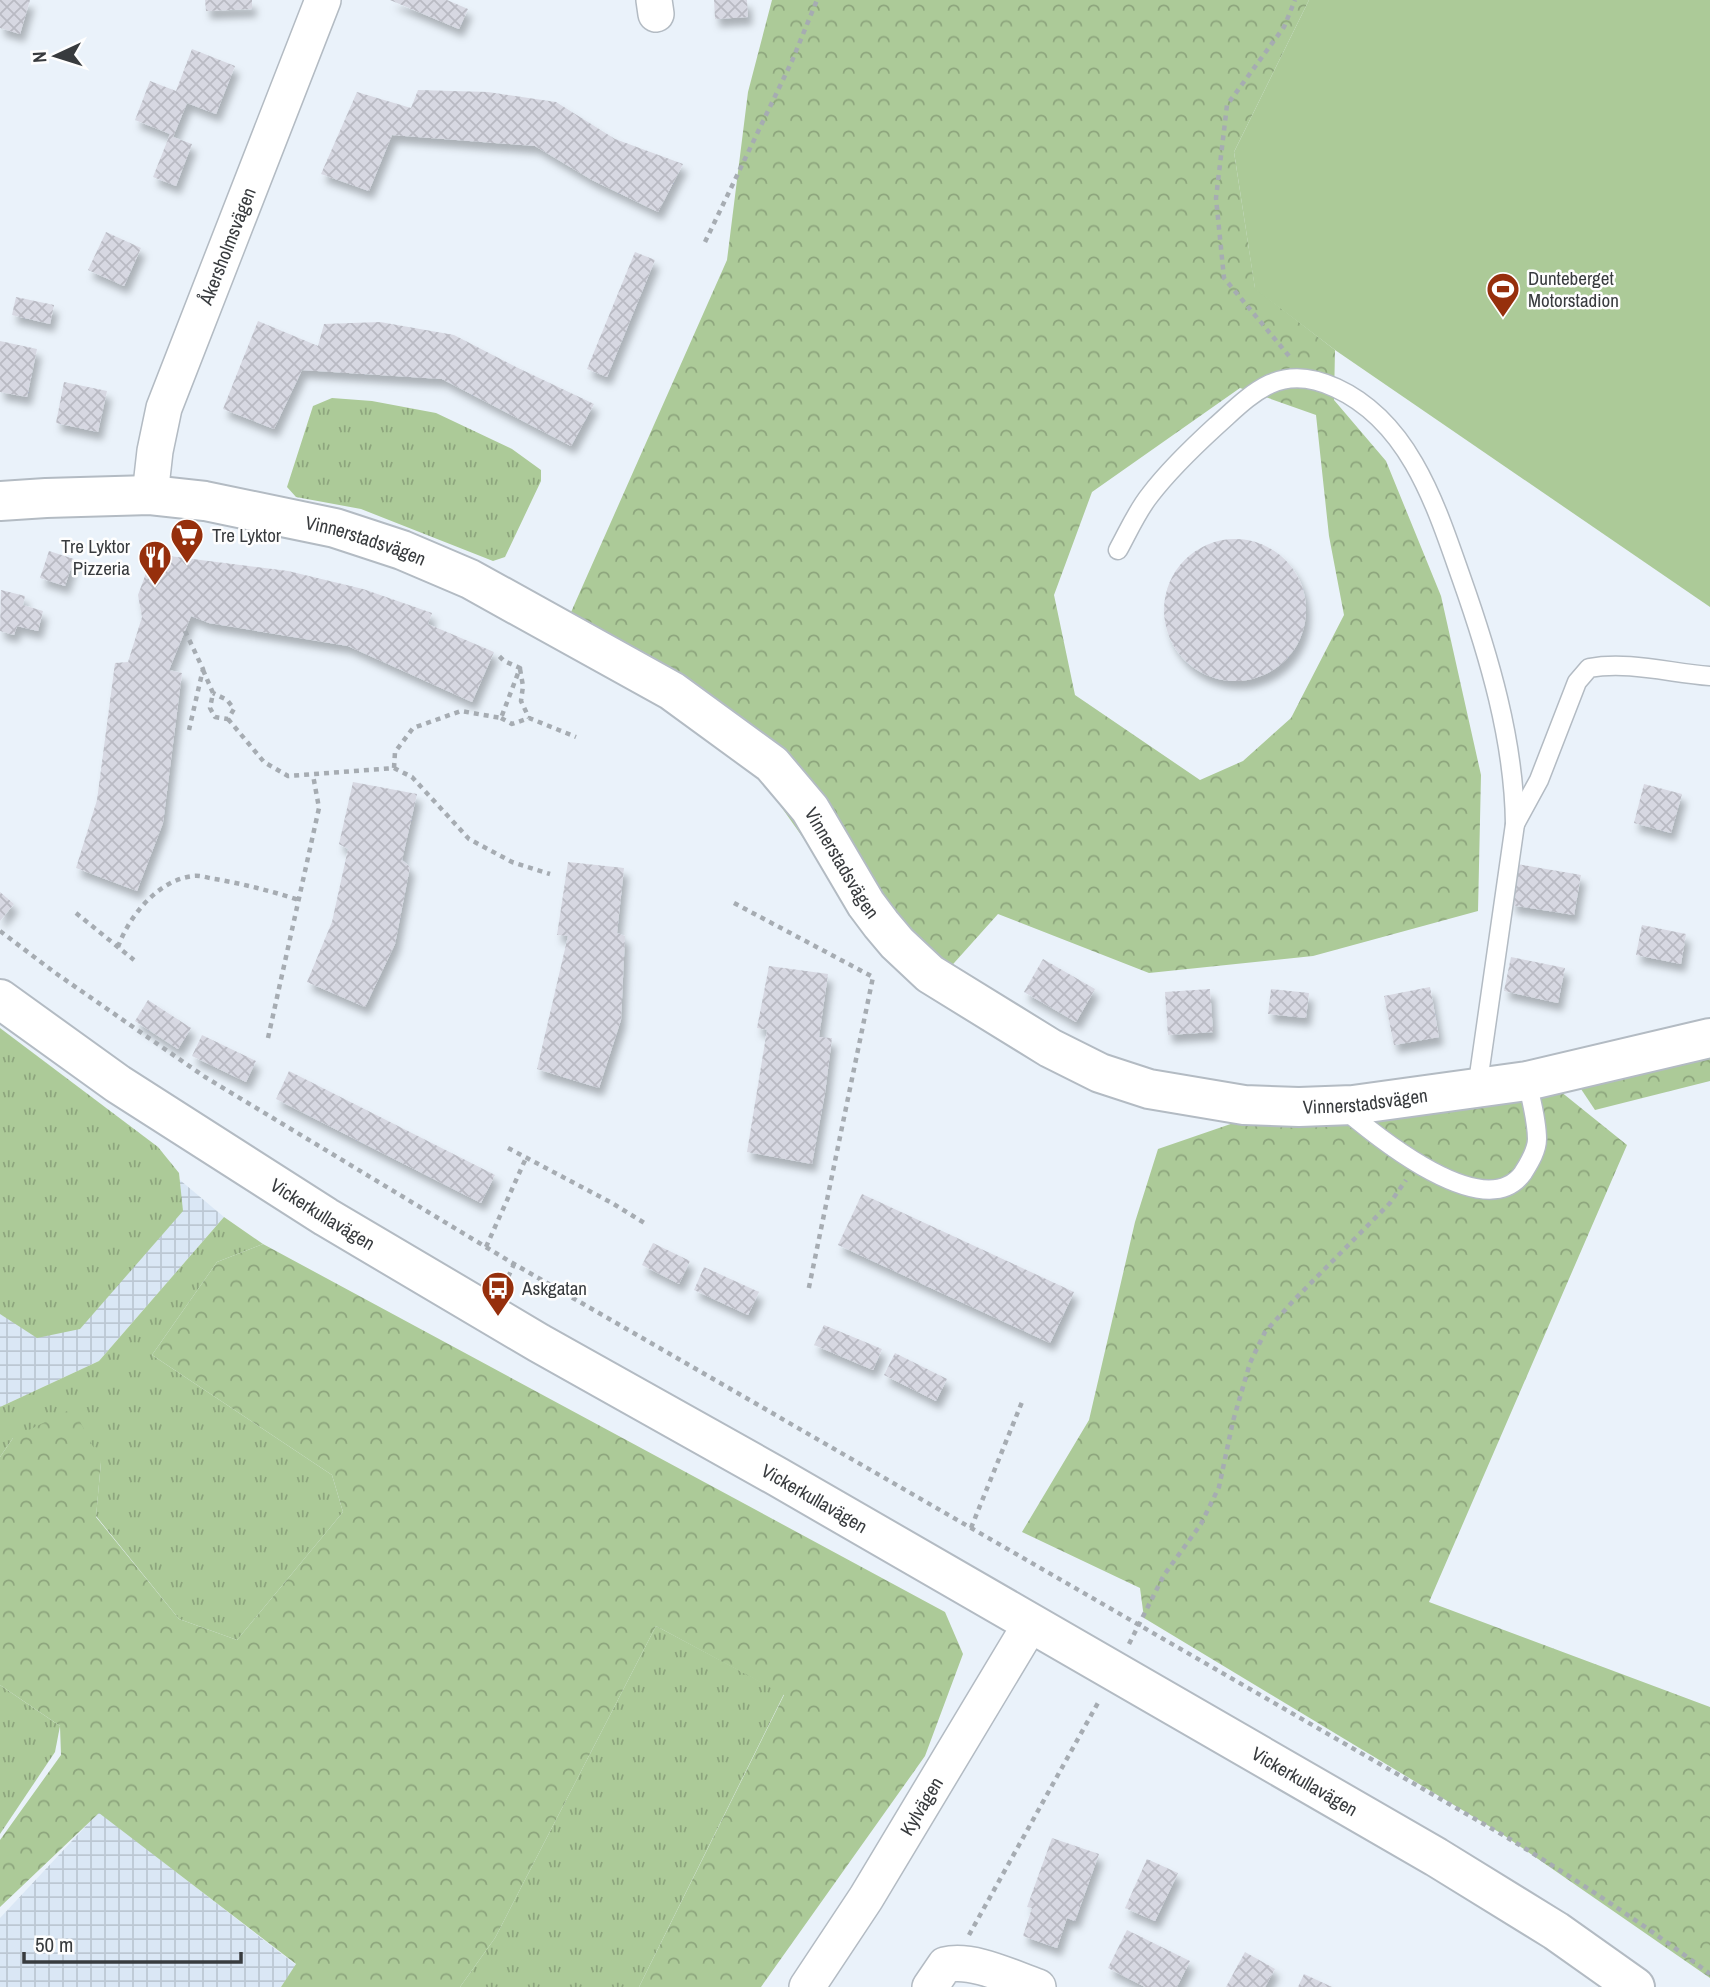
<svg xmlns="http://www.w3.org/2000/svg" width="1710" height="1987" viewBox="0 0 1710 1987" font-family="'Archivo Narrow',sans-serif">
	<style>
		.industrial { fill: url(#industrial-grid) }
		.grass { fill: url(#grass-tufts) }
		.forest { fill: url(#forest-crowns); fill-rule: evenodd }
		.green { fill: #acca98 }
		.building { fill: url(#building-cross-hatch); filter: url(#shadow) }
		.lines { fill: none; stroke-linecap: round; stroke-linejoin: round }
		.service-casing { stroke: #b3bbc3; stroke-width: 21 }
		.minor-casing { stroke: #b3bbc3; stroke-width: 38 }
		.tertiary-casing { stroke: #b3bbc3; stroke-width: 42 }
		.secondary-casing { stroke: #b3bbc3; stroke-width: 42 }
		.path { stroke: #a6acb2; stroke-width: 4.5; stroke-dasharray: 5 5; stroke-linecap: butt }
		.service { stroke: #fff; stroke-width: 18 }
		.minor { stroke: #fff; stroke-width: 35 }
		.tertiary { stroke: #fff; stroke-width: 38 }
		.secondary { stroke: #fff; stroke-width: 38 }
		.labels { text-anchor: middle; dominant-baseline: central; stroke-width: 5; stroke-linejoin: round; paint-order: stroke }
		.street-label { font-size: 19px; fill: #383b3e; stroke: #fefefe }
		.poi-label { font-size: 19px; fill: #383b3e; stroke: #fefefe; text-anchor: start }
	</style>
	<defs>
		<pattern id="industrial-grid" width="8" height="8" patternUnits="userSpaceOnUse" patternTransform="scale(1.75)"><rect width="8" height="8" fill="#dae7f5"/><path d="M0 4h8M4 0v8" fill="none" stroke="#bcc7d3"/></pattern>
		<pattern id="grass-tufts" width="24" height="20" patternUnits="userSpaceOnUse" patternTransform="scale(1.75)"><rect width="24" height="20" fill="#acca98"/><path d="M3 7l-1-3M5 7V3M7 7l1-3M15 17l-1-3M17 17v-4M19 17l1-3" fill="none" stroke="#8da57d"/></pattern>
		<pattern id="forest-crowns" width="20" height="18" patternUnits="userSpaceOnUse" patternTransform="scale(1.75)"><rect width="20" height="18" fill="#acca98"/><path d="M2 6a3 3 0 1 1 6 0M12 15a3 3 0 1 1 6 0" fill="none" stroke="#8da57d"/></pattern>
		<pattern id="building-cross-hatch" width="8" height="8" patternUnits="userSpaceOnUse" patternTransform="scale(1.75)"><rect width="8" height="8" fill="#d7d8e2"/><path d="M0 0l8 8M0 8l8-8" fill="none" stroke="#b9bac3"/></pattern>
		<filter id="shadow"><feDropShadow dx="4.5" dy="8" stdDeviation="3.5" flood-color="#0004"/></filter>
	</defs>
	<rect width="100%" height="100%" fill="#eaf2fa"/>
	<g class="industrial">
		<polygon points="0,1029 224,1217 99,1361 0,1407"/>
		<polygon points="99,1812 296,1965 281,1987 0,1987 0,1918"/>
	</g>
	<g class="grass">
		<polygon points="332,398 372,401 436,413 512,449 541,470 541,481 505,557 493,561 361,509 296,497 287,487 313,406"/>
		<polygon points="0,1028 158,1147 179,1173 183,1211 80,1329 37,1338 0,1314"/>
		<polygon points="224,1217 263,1244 217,1262 152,1355 332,1475 343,1512 237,1640 179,1619 96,1516 101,1462 13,1438 0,1457 0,1407 99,1361"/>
		<polygon points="656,1626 784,1694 639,1987 460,1987 495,1938"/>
		<polygon points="0,1685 60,1726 55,1752 0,1834"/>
	</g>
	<g class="forest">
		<path d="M772,0h537l-75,152 21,136 80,62 -1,50 52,61 55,135 40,179 -3,136 -165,45 -164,17 -151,-59 -61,68 -81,-69 -93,-132 -106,-88 -97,-56 167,-377 21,-168zM1240,388l76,27 13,121 15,79 -53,103 -48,43 -43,19 -125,-85 -21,-100 38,-103z"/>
		<polygon points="1710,1037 1710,1081 1595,1110 1569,1071"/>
		<polygon points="1545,1079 1627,1145 1429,1602 1710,1707 1710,1978 1502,1834 1144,1618 1140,1588 1022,1532 1089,1420 1135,1222 1158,1149 1283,1106"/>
		<polygon points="263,1244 945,1612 963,1654 925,1756 761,1987 639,1987 784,1695 656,1626 495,1938 460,1987 281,1987 296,1964 99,1813 0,1907 0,1840 61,1755 60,1726 0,1685 0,1457 13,1438 73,1408 101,1462 96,1517 179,1619 237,1640 343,1512 332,1475 152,1355 217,1262"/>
	</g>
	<polygon class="green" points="1309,0 1710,0 1710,607 1335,350 1255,289 1234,152"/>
	<g class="building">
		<polygon points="0,0 30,0 20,34 0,28"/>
		<polygon points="205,0 252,0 252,9 206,11"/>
		<polygon points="390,0 447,0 468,9 459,29"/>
		<polygon points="714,0 747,0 748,17 715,19"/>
		<polygon points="192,49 235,66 216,114 187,103 173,137 192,144 176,186 153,177 170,134 135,120 150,81 176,91"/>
		<polygon points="418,90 488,92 556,102 615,139 683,164 658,212 592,180 535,146 392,135 369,191 321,174 357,92 411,108"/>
		<polygon points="106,232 141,248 124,286 88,270"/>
		<polygon points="635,252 655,260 607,377 587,369"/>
		<polygon points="16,297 54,305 50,324 12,315"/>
		<polygon points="258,321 318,346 324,324 380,322 454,335 516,367 594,404 571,446 442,379 302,370 274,429 223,409"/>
		<polygon points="0,341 37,349 27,397 0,392"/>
		<polygon points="64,382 107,391 98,432 56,423"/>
		<circle cx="1235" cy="610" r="71"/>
		<polygon points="49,551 74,559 65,586 40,578"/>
		<polygon points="169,556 288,571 363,589 432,613 428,624 494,652 472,702 348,646 209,623 191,616 169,670 182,673 163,823 137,891 76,868 97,800 115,663 128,662 142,617 138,595 149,565"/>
		<polygon points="1,590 25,596 23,605 43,611 38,631 17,626 14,635 0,631"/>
		<polygon points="353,782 417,794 402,860 410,867 395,944 365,1007 307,982 332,922 348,849 339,844"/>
		<polygon points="1644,784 1682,794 1671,833 1634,823"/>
		<polygon points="568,862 624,868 617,933 625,936 621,1020 599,1088 537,1069 568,936 557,935"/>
		<polygon points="1517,864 1581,875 1574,915 1511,905"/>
		<polygon points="0,892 14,904 0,921"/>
		<polygon points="1642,925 1686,934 1681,964 1636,955"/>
		<polygon points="1511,957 1565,968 1558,1003 1504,991"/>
		<polygon points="1043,959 1095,989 1076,1022 1024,992"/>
		<polygon points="769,966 828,974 819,1037 832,1038 825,1093 812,1164 747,1152 767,1030 757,1028"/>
		<polygon points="1430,987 1439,1037 1394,1045 1384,996"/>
		<polygon points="1210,989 1213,1032 1168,1035 1165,992"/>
		<polygon points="1271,989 1309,993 1306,1018 1268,1014"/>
		<polygon points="148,1000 191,1028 178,1049 135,1021"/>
		<polygon points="202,1035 256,1061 246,1082 192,1056"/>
		<polygon points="289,1071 495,1175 481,1203 276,1099"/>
		<polygon points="862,1194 1074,1292 1050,1343 838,1245"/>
		<polygon points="653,1243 690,1261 679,1284 642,1265"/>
		<polygon points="704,1267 759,1292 748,1315 694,1290"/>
		<polygon points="824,1325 882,1349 873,1370 814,1345"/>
		<polygon points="895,1353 947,1379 936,1401 884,1375"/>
		<polygon points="1052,1838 1099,1854 1075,1921 1067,1918 1057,1948 1023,1936 1032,1908 1027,1907"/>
		<polygon points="1147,1859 1178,1873 1155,1921 1125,1908"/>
		<polygon points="1127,1930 1190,1961 1177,1987 1145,1987 1108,1968"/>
		<polygon points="1245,1952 1275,1969 1265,1987 1226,1987"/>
		<polygon points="1304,1974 1332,1987 1298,1987"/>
	</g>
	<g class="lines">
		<defs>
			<g id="service">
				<path d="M1118,550c10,-18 19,-39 32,-55 19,-25 42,-47 66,-69 17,-15 33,-32 54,-42 22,-10 45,-6 66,4 74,34 100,118 125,189 28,79 53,163 54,247l-38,265"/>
				<path d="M1515,824l24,-44 38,-98 12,-14c40,-7 81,5 121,8"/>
				<path d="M1344,1109c32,27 141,117 179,64 6,-10 14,-22 14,-34 0,-19 -6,-39 -10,-58"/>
			</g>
			<g id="minor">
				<polyline points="654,0 656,14"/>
				<path id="s1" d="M150,495l5,-44 9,-43 159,-408"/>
				<path id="s2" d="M807,1987l59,-89 164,-273"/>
				<path d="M930,1987l15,-22c27,-7 67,13 93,22"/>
			</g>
			<g id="tertiary">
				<path id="s3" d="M0,501l46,-3 104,-3 55,6 130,27 67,22 68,29 202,112 100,73 38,45 56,95 15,20 16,19 33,31 120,74 50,25 49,16 95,16 55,2 54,-2 174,-24 183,-43"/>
			</g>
			<g id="secondary">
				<path id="s4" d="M0,999l118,85 208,133 213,126 239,134 658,380 120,74 79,56"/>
			</g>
		</defs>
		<use href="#service" class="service-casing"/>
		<use href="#minor" class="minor-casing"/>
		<use href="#tertiary" class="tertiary-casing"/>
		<use href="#secondary" class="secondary-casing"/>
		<g class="path">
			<polyline points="705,242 792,61 817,0"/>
			<polyline points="1289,356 1224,278 1216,198 1227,105 1284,27 1295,0"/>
			<polyline points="185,631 203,669 189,730"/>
			<polyline points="520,669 523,686 521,701 529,718"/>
			<polyline points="203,670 213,693 210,708 215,717 228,719 234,709 227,700 213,693"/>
			<polyline points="501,718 512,724 529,718 576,737"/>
			<polyline points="228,719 264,762 288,776 394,768 412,777 469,839 512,862 550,874"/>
			<polyline points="394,768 395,752 413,728 461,711 501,718 520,668 504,661 497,654"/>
			<polyline points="734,903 873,977 808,1292"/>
			<polyline points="76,913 134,960"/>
			<path d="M0,931l54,41 151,105 309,187 994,574c69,42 137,87 202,136"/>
			<path d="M118,947c11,-31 40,-67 75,-71 7,-1 15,2 22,3 29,5 56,12 84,21"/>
			<polyline points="268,1038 319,808 313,775"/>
			<polyline points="508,1148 612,1203 646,1224"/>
			<polyline points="486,1247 526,1158"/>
			<polyline points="504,1286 514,1264"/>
			<polyline points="971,1528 1022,1402"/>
			<polyline points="1129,1644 1164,1575 1201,1524 1219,1487 1233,1421 1250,1363 1265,1332 1295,1299 1390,1203 1406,1180"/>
			<polyline points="969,1935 1099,1701"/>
		</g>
		<use href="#service" class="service"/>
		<use href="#minor" class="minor"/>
		<use href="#tertiary" class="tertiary"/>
		<use href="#secondary" class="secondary"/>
	</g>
	<defs>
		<symbol id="stadium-pin" viewBox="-11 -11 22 30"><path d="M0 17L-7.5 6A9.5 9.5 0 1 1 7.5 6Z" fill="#962f0c" stroke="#fefefe"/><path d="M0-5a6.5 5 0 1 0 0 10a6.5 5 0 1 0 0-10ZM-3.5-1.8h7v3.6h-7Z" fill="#fff"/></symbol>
		<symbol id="supermarket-pin" viewBox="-11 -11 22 30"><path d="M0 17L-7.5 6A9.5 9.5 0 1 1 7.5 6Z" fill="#962f0c" stroke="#fefefe"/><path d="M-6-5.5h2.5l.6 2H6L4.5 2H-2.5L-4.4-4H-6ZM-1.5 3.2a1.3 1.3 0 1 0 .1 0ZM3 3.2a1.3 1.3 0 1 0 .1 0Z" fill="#fff"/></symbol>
		<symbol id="restaurant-pin" viewBox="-11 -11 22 30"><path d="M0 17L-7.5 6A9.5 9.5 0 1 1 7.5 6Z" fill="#962f0c" stroke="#fefefe"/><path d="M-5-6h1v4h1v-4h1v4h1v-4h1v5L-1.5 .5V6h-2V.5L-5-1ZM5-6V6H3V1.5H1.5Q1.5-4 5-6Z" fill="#fff"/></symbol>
		<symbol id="bus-pin" viewBox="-11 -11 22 30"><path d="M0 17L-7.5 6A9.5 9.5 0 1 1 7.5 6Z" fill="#962f0c" stroke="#fefefe"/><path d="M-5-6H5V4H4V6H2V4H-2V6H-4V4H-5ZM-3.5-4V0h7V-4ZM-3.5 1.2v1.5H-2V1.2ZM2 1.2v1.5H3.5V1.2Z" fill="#fff"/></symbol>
	</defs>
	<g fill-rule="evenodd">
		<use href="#stadium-pin" x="1484" y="270" width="38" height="52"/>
		<use href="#supermarket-pin" x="168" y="516" width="38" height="52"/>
		<use href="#restaurant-pin" x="136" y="538" width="38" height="52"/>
		<use href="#bus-pin" x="479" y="1269" width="38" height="52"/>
	</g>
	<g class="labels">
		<g class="street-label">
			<text stroke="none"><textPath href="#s1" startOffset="262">Åkersholmsvägen</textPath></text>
			<text stroke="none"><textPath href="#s3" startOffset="371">Vinnerstadsvägen</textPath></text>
			<text stroke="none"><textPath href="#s3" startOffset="959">Vinnerstadsvägen</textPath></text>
			<text stroke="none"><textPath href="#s3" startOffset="1568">Vinnerstadsvägen</textPath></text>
			<text stroke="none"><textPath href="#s4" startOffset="388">Vickerkullavägen</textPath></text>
			<text stroke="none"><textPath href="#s4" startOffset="956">Vickerkullavägen</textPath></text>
			<text stroke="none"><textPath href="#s4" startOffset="1522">Vickerkullavägen</textPath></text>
			<text stroke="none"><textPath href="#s2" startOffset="214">Kylvägen</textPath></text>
		</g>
		<g class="poi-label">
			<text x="1528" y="278">Dunteberget<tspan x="1528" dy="22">Motorstadion</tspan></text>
			<text x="212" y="535">Tre Lyktor</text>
			<text x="130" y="546" text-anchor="end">Tre Lyktor<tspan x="130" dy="22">Pizzeria</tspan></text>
			<text x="522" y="1288">Askgatan</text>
		</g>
	</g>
	<g transform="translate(56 56) rotate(266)" stroke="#fefefe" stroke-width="5" paint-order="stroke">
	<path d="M0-5L12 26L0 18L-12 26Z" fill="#383b3e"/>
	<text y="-10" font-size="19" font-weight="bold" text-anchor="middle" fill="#383b3e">N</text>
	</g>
	<path d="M24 1952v10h217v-10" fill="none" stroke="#383b3e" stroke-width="3.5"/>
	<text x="35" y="1952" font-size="21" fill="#383b3e" stroke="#fefefe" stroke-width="5" paint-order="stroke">50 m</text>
</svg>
